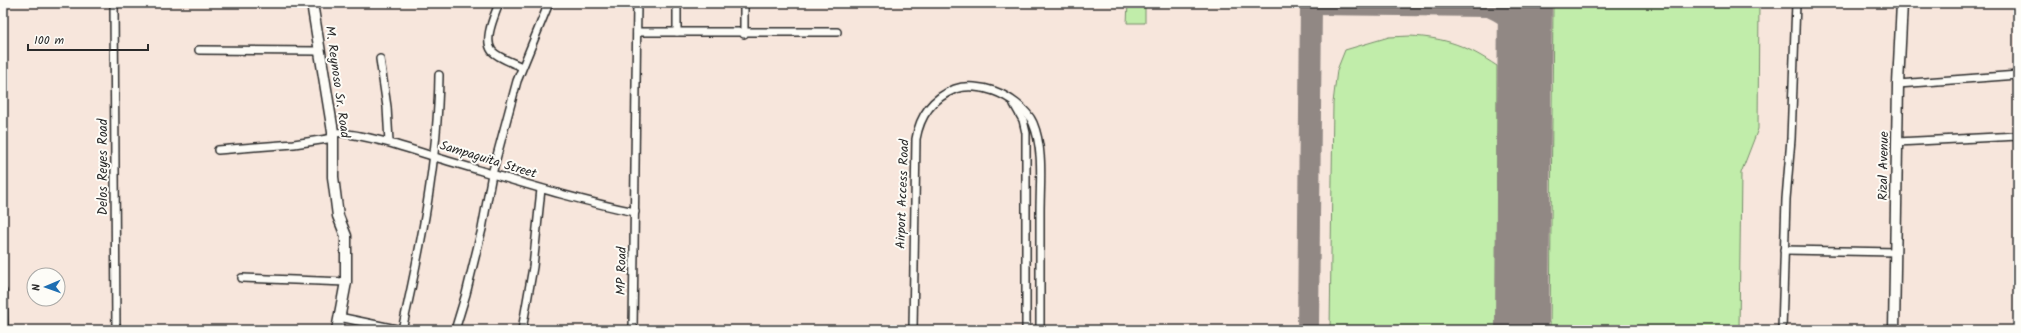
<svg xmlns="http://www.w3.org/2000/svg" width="2021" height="333" viewBox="0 0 2021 333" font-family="Kalam,sans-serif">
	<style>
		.green { fill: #c1edaa; stroke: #768c6a }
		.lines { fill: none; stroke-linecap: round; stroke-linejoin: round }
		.taxiway { stroke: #918884; stroke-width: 22 }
		.runway { stroke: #918884; stroke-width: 54 }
		.street-casing { stroke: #2b2b2b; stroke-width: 10 }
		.secondary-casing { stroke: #2b2b2b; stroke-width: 13 }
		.street { stroke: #fdfcf7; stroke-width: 7 }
		.secondary { stroke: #fdfcf7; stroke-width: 10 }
		.labels { text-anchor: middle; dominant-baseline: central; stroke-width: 4; stroke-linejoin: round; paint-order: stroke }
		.street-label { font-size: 13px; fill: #2b2b2b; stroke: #fdfcf7 }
	</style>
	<rect width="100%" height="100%" fill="#f7e6dc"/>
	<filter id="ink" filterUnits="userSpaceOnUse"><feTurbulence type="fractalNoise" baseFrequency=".025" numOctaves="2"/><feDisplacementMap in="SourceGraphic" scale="8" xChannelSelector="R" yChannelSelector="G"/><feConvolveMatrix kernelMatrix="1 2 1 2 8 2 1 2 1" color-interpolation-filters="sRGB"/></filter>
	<g filter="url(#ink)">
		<g class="green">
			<polygon points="1128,3 1145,3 1145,23 1127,23"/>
			<polygon points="1553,3 1759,3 1758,129 1741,173 1739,330 1550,330"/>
			<path d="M1410,36c37,2 57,10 87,30l-1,264h-166l3,-227 4,-33 8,-20 44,-13z"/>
		</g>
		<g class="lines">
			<g class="taxiway">
				<path d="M1311,4l178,2c25,11 32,20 36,47"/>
				<polyline points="1308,330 1311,3"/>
			</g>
			<polyline class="runway" points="1522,330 1525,3"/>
			<defs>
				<g id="street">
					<polyline points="114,3 116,330"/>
					<path d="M499,3c-4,12 -16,36 -7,48 6,7 22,12 30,16"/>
					<polyline points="637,32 837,32"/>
					<polyline points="677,32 677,3"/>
					<polyline points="744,34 744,3"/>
					<polyline points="199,50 320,51"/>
					<polyline points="380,59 387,107 389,142"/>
					<polyline points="1898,84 2018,75"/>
					<polyline points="1014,104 1023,120 1026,133 1026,330"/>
					<path d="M333,132c41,4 76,17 115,29 62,18 124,38 187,51"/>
					<polyline points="1897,142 2018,136"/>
					<polyline points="218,150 294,144 334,138"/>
					<polyline points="1784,250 1896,252"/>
					<polyline points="242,278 346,282"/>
					<polyline points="3,292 4,330"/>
					<polyline points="339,317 401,330"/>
					<path d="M402,330c19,-84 36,-169 37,-255"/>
					<polyline points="455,330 466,294 482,229 492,174 517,81 549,3"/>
					<polyline points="522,330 533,267 541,189"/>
					<polyline points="633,330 637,3"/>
					<path d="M913,330l3,-191c4,-24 17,-41 39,-50 11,-4 28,-2 39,2 14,5 33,18 39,32 11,26 7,61 7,88 0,40 0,79 0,119"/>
					<polyline points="1782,330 1786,199 1791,139 1796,3"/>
				</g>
				<g id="secondary">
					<polyline points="312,3 333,132 333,177 338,216 346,236 346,282 337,330"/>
					<polyline points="1894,330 1898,84 1902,3"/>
				</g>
			</defs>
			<use href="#street" class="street-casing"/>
			<use href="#secondary" class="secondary-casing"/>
			<use href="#street" class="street"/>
			<use href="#secondary" class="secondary"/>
		</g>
	</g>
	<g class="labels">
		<g class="street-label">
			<text transform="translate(337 82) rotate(82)">M. Reynoso Sr. Road</text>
			<text transform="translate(488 160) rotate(17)">Sampaguita Street</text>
			<text transform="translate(1884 166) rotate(-89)">Rizal Avenue</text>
			<text transform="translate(103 167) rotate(-90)">Delos Reyes Road</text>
			<text transform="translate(903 194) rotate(-88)">Airport Access Road</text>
			<text transform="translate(622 271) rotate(-89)">MP Road</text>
		</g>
	</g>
	<rect width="2021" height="333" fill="none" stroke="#fdfcf7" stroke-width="16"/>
	<rect x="8" y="8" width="2005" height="317" fill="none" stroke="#2b2b2b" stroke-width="1.5" filter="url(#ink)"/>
	<g transform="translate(46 287) rotate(268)"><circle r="19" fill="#fdfcf7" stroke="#a9a8a5"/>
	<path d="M0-3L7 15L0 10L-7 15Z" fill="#1f6fb2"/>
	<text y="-6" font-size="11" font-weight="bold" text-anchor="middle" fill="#2b2b2b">N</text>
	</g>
	<path d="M28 44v6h120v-6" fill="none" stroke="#2b2b2b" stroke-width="2"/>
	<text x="34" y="44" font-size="12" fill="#2b2b2b" stroke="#fdfcf7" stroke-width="3" paint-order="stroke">100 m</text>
</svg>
